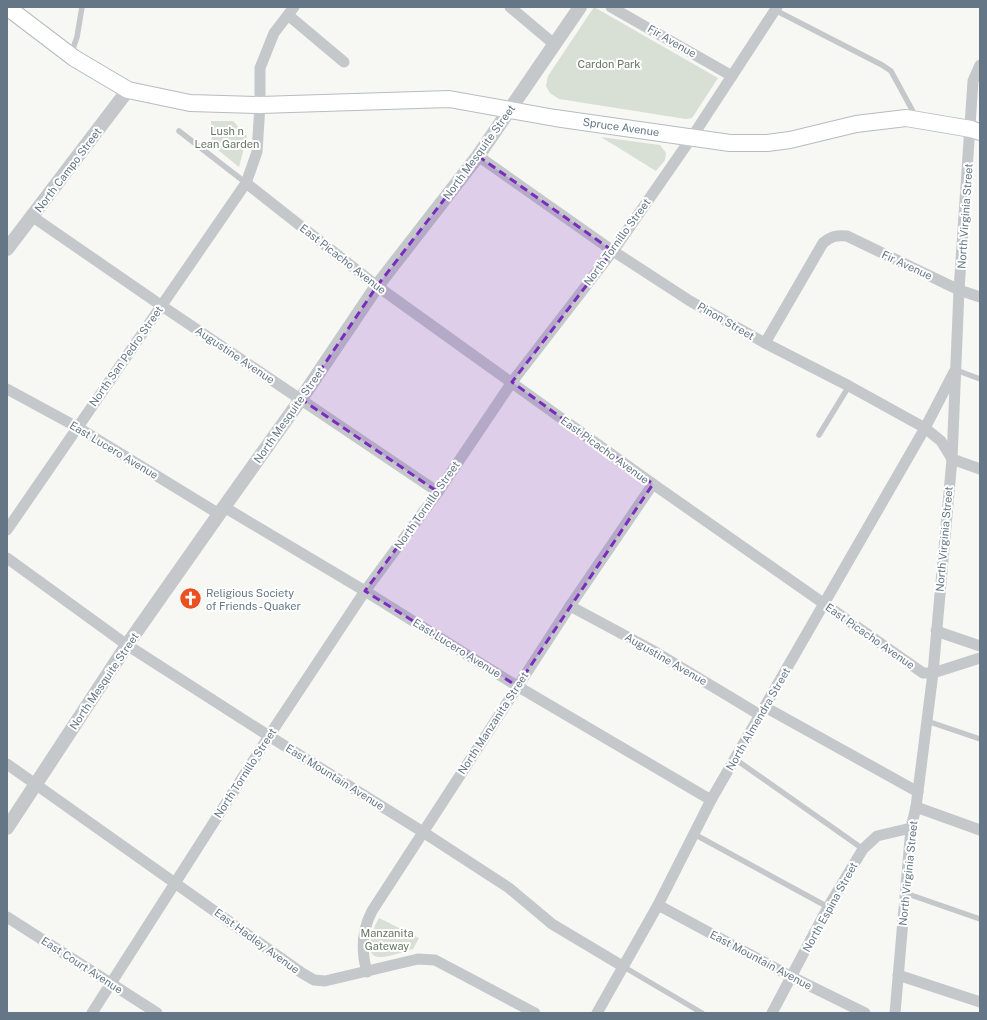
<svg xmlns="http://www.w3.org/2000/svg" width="987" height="1020" viewBox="0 0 987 1020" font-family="'Public Sans',sans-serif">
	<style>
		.green { fill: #d8dfd5 }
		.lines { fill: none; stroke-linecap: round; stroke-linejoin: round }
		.secondary-casing { stroke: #b6bcc0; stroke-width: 18 }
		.service { stroke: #c4c8cb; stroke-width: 5.5 }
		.minor { stroke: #c4c8cb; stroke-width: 11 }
		.tertiary { stroke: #c4c8cb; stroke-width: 14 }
		.secondary { stroke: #fff; stroke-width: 16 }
		.marked { fill: #7b2cbf; fill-opacity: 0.2; stroke: #7b2cbf; stroke-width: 3; stroke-dasharray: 8 5; stroke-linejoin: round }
		.labels { text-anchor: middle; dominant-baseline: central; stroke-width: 4; stroke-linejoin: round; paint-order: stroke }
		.street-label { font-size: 11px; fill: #657786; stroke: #fff }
		.park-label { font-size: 11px; fill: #657860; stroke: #fff }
		.poi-label { font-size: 11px; fill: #657786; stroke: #fff; text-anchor: start }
	</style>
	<rect width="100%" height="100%" fill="#f7f7f4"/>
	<g class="green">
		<polygon points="594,7 718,78 692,118 686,119 559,99 550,93 546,86 548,76"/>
		<polygon points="211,121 233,121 247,136 239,167 212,145"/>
		<polygon points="601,137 660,145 666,153 665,160 656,171"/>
		<path d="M379,918l40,20 -6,11c-8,2 -26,9 -33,8 -19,0 -6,-31 -1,-39z"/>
	</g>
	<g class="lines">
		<defs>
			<polyline id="secondary" points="7,7 74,58 128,90 190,103 260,105 449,99 555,118 730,143 767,143 790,140 856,124 906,118 971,129 980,132"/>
		</defs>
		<use href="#secondary" class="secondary-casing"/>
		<g class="service">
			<polyline points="775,10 882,65 891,71 916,117"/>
			<polyline points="71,54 77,37 82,7"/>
			<polyline points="179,131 246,183"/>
			<polyline points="956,370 980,379"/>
			<polyline points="819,435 849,386"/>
			<polyline points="927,721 980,739"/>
			<polyline points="735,759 863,849"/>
			<polyline points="694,834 828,907"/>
			<polyline points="905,893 980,919"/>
			<polyline points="624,967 702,1013"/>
		</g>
		<g class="minor">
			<polyline points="294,7 274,33 260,68 260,105 257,152 246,183 377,286 653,484 923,673 933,673 980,658"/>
			<polyline points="510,7 554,44"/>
			<polyline points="611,7 732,76"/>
			<polyline points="288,15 344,62"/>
			<polyline points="478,156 613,251 690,301 765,343 849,386 925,428 941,441 952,459 980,469"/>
			<polyline points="33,217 162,306 438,492"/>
			<path d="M765,343l58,-100c8,-7 14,-8 24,-7l112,54 21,7"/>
			<polyline points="7,389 77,427 219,514"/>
			<polyline points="224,507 365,591 517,686 711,800"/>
			<polyline points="7,530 246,183"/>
			<polyline points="7,558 127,645 269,736 423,832 509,888 552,924 624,967"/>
			<polyline points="570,606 652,650 760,715"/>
			<polyline points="936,631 980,646"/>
			<polyline points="765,707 918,792"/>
			<polyline points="7,764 302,973 314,980 325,981 418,959 435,960 535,1013"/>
			<polyline points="916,807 980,830"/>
			<polyline points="658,905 792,977 865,1013"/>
			<polyline points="7,917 157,1013"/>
			<path d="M367,972c-6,-21 -5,-42 5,-61l198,-305 83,-122"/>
			<polyline points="898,975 980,1002"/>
			<polyline points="92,1013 269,736 365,591 438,492 512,382 613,251 692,137 777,7"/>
			<polyline points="597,1013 658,905 711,800 925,428 954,372"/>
			<polyline points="772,1013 828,907 863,849 877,836 911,828"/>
			<polyline points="895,1013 911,828 916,807 933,673 952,459 959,290 973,81 980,65"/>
		</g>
		<g class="tertiary">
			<polyline points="7,249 128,90"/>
			<polyline points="7,828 127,645 224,507 301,399 377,286 478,156 580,7"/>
		</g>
		<use href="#secondary" class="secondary"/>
	</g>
	<path class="marked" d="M478,156l135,95 -101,131 141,102 -136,202 -152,-95 73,-99 -137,-93 76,-113z"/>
	<defs>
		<symbol id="church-disc" viewBox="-11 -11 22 22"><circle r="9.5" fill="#ea5121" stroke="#fff"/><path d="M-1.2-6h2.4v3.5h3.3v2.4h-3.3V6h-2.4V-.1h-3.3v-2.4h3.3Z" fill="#fff"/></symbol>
	</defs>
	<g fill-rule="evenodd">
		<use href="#church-disc" x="178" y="586" width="25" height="25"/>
	</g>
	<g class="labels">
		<g class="street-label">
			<text transform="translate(672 41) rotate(30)">Fir Avenue</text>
			<text transform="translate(621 127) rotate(8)">Spruce Avenue</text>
			<text transform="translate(479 152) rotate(-54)">North Mesquite Street</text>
			<text transform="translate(68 170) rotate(-53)">North Campo Street</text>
			<text transform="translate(965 216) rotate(-86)">North Virginia Street</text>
			<text transform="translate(617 242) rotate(-54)">North Tornillo Street</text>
			<text transform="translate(343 259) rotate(38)">East Picacho Avenue</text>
			<text transform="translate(907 265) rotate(25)">Fir Avenue</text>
			<text transform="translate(726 321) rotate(30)">Pinon Street</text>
			<text transform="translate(235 355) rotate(34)">Augustine Avenue</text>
			<text transform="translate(126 356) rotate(-55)">North San Pedro Street</text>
			<text transform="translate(289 415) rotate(-55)">North Mesquite Street</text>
			<text transform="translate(114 450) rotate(31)">East Lucero Avenue</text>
			<text transform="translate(605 450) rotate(36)">East Picacho Avenue</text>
			<text transform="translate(427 505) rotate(-55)">North Tornillo Street</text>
			<text transform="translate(944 539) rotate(-85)">North Virginia Street</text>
			<text transform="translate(870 636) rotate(35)">East Picacho Avenue</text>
			<text transform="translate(457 648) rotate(32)">East Lucero Avenue</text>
			<text transform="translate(666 659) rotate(30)">Augustine Avenue</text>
			<text transform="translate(104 681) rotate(-56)">North Mesquite Street</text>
			<text transform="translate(758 719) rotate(-60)">North Almendra Street</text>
			<text transform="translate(493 723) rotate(-57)">North Manzanita Street</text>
			<text transform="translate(245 773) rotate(-57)">North Tornillo Street</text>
			<text transform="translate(335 777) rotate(32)">East Mountain Avenue</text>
			<text transform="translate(908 873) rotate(-84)">North Virginia Street</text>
			<text transform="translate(830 907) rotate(-61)">North Espina Street</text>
			<text transform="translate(257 941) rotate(36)">East Hadley Avenue</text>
			<text transform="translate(761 960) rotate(28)">East Mountain Avenue</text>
			<text transform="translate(82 965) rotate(33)">East Court Avenue</text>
		</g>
		<g class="park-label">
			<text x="609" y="64">Cardon Park</text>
			<text x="227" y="131">Lush n<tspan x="227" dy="13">Lean Garden</tspan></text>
			<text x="387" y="933">Manzanita<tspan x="387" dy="13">Gateway</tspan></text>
		</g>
		<g class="poi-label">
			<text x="206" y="593">Religious Society<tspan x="206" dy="13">of Friends - Quaker</tspan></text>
		</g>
	</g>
	<rect width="987" height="1020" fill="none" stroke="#657786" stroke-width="16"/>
</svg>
